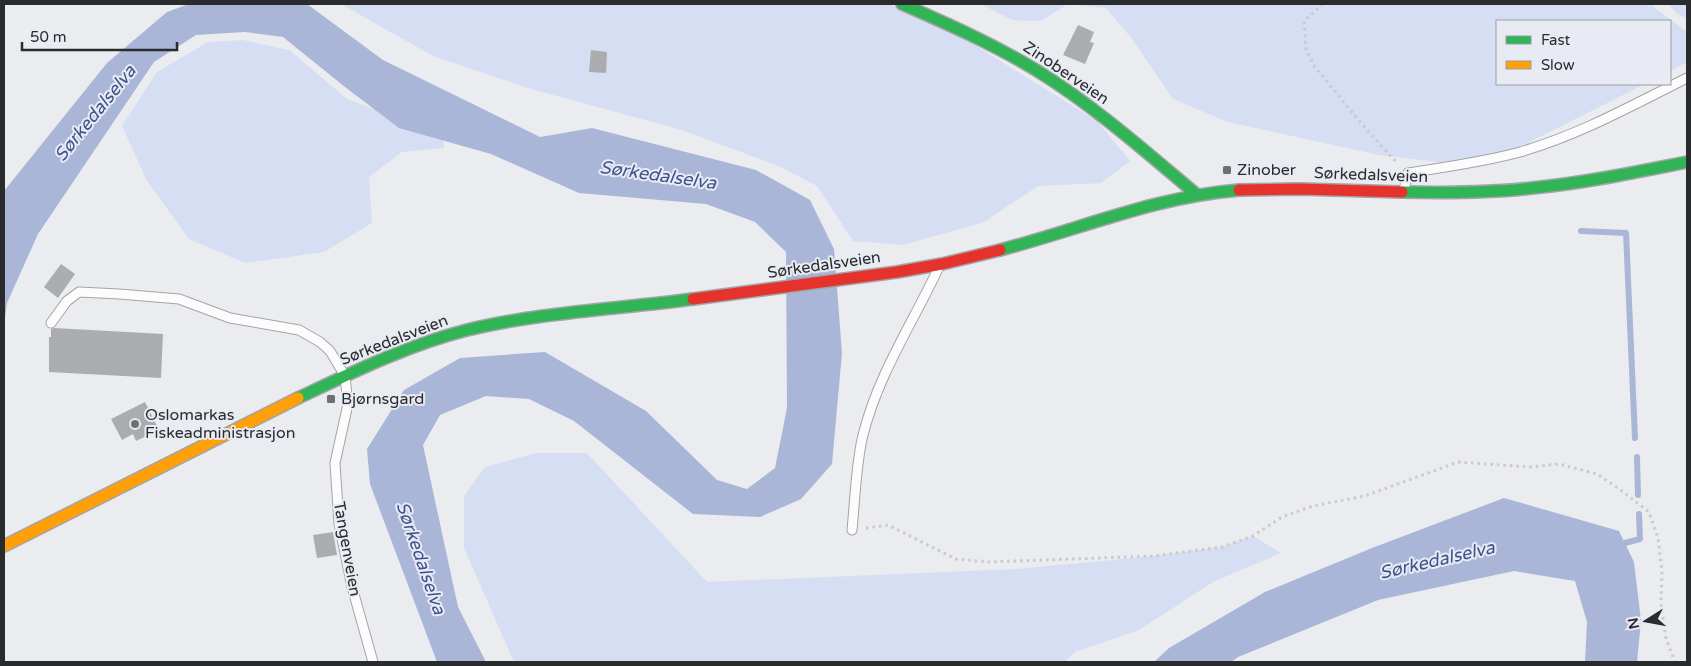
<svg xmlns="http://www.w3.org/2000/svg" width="1691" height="666" viewBox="0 0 1691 666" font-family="'Varela Round',sans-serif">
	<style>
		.green { fill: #d6def3 }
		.water { fill: #a9b6d7 }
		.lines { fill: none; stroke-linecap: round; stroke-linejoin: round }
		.stream { stroke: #a9b6d7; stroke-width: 6 }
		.building { fill: #abacaf }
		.lane-casing { stroke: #a3a4a7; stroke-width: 11 }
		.fast-casing { stroke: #a3a4a7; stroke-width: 14 }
		.slow-casing { stroke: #a3a4a7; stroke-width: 14 }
		.jam-casing { stroke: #a3a4a7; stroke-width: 14 }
		.path { stroke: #cacacb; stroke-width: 3; stroke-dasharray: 2.5 4; stroke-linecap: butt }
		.lane { stroke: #fcfcfd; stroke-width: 9 }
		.fast { stroke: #30b455; stroke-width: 11 }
		.slow { stroke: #ff9f0a; stroke-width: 11 }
		.jam { stroke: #e5322d; stroke-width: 11 }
		.poi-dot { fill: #6e6f71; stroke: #e8ebf3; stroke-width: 2 }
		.labels { text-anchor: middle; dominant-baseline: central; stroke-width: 4; stroke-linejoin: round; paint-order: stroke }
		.street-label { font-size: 16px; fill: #2a2b2d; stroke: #e8ebf3 }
		.poi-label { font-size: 16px; fill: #2a2b2d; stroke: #e8ebf3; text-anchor: start }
		.water-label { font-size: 18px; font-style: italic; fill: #3e538e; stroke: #e8ebf3 }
	</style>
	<rect width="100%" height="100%" fill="#ebecf0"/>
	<g class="green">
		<polygon points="341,4 889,4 949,29 1097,121 1130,161 1101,183 1038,186 984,222 903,245 853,241 817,186 776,165 682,130 531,89 433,56"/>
		<polygon points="981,4 1650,4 1687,32 1687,62 1670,71 1670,21 1497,21 1497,84 1645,84 1480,167 1379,155 1228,122 1173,99 1132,39 1106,8 1068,4 1041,21 1012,20"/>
		<polygon points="1668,4 1687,4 1687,18 1677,14"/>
		<polygon points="243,40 289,50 347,99 387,114 442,125 444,148 402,152 369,177 372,223 324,252 245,263 189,239 147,181 122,126 157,72 208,42"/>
		<polygon points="537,453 587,453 707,582 1017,569 1154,556 1222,547 1253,536 1281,553 1213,582 1139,630 1075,652 1065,662 514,662 464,548 464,496 485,467"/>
	</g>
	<g class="water">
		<polygon points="189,4 307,4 383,60 540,137 592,128 756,170 810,200 834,249 842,353 832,464 801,499 760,517 693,514 574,421 529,399 486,396 440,415 423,445 458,607 486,662 437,662 370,484 367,449 404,390 460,358 545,352 646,411 717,480 747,489 775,468 787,408 786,252 755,222 706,204 579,193 491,154 399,128 345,87 283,37 245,32 196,35 154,62 38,234 7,303 4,325 4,191 107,63 167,12"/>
		<polygon points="1504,498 1619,531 1634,562 1641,621 1637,662 1585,662 1587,622 1575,581 1514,571 1378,600 1238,657 1231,662 1154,662 1169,648 1265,592 1372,548"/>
	</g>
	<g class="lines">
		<g class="stream">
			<polyline points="1581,231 1626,233 1635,438"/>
			<polyline points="1637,457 1638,495"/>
			<polyline points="1625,543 1640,539 1639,514"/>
		</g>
	</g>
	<g class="building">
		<polygon points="1078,25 1094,32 1090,42 1094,43 1085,64 1063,55"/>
		<polygon points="591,50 607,52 606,73 589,72"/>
		<polygon points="61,264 75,274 58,298 44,287"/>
		<polygon points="54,328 163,334 161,378 49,372 49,337 51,337 51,329"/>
		<polygon points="145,402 159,430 136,441 133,434 122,440 111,419"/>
		<polygon points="333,532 337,555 317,558 313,535"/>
	</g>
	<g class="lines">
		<defs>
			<g id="lane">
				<path d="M1404,190l4,-17c37,-6 76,-11 112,-21 59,-17 113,-47 167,-74"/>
				<polyline points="51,323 67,301 79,292 119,294 179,299 230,318 299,330 320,342 330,351 345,376 348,404 335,463 339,524 352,587 373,662"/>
				<path d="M852,530c3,-30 4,-67 11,-95 15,-60 49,-111 75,-166"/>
			</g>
			<g id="fast">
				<path d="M902,4c46,20 91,40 134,66 57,35 109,81 160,124"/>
				<path d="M1402,192c44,1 87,1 130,-4 52,-5 104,-16 155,-26"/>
				<path d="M1000,250c81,-21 154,-53 239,-60"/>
				<path d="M298,398c55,-26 110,-53 169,-68 74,-18 151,-21 226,-31"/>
			</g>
			<polyline id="slow" points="4,546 298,398"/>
			<g id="jam">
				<polyline points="1239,190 1300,189 1402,192"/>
				<polyline points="693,299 897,272 942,264 1000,250"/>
			</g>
		</defs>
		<use href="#lane" class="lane-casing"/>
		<use href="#fast" class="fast-casing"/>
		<use href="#slow" class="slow-casing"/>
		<use href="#jam" class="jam-casing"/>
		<g class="path">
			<polyline points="1323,4 1304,21 1306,49 1315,67 1360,122 1398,164"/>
			<polyline points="866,528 888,525 956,559 989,562 1154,556 1222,547 1253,536 1282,517 1313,506 1365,496 1458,462 1530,467 1559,464 1597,474 1618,488 1649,512 1658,538 1662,571 1661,604 1666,639 1675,662"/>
		</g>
		<use href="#lane" class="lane"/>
		<use href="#fast" class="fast"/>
		<use href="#slow" class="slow"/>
		<use href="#jam" class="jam"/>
	</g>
	<g class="poi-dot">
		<rect x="1222" y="165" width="10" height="10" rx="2.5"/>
		<rect x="326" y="394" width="10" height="10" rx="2.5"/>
		<circle cx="135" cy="424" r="5"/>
	</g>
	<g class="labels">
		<g class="street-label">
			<text transform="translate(1066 73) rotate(34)">Zinoberveien</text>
			<text transform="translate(1371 175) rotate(2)">Sørkedalsveien</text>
			<text transform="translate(824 265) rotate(-8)">Sørkedalsveien</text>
			<text transform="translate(394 340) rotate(-21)">Sørkedalsveien</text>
			<text transform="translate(347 549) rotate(80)">Tangenveien</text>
		</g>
		<g class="poi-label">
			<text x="1237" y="170">Zinober</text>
			<text x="341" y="399">Bjørnsgard</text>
			<text x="145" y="415">Oslomarkas<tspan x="145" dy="18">Fiskeadministrasjon</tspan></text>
		</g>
		<g class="water-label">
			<text transform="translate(95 113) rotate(-51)">Sørkedalselva</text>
			<text transform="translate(658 175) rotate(8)">Sørkedalselva</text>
			<text transform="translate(421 558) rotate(71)">Sørkedalselva</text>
			<text transform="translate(1437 560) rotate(-13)">Sørkedalselva</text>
		</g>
	</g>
	<rect width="1691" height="666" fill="none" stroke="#2a2b2d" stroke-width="10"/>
	<rect x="1496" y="20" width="175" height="65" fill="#e8ebf3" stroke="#9c9ea4"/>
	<rect x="1506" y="36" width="25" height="8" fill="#30b455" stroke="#9c9ea4"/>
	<text x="1541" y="45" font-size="15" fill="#2a2b2d">Fast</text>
	<rect x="1506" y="61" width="25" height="8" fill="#ff9f0a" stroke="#9c9ea4"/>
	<text x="1541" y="70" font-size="15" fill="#2a2b2d">Slow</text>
	<g transform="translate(1646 621) rotate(259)" stroke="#e8ebf3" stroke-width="4" paint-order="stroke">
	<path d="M0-4L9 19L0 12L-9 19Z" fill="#2a2b2d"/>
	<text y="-8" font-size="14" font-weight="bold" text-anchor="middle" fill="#2a2b2d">N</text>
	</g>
	<path d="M22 42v8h155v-8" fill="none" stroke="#2a2b2d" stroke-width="2.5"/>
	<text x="30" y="42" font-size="15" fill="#2a2b2d" stroke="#e8ebf3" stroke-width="4" paint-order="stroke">50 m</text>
</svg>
